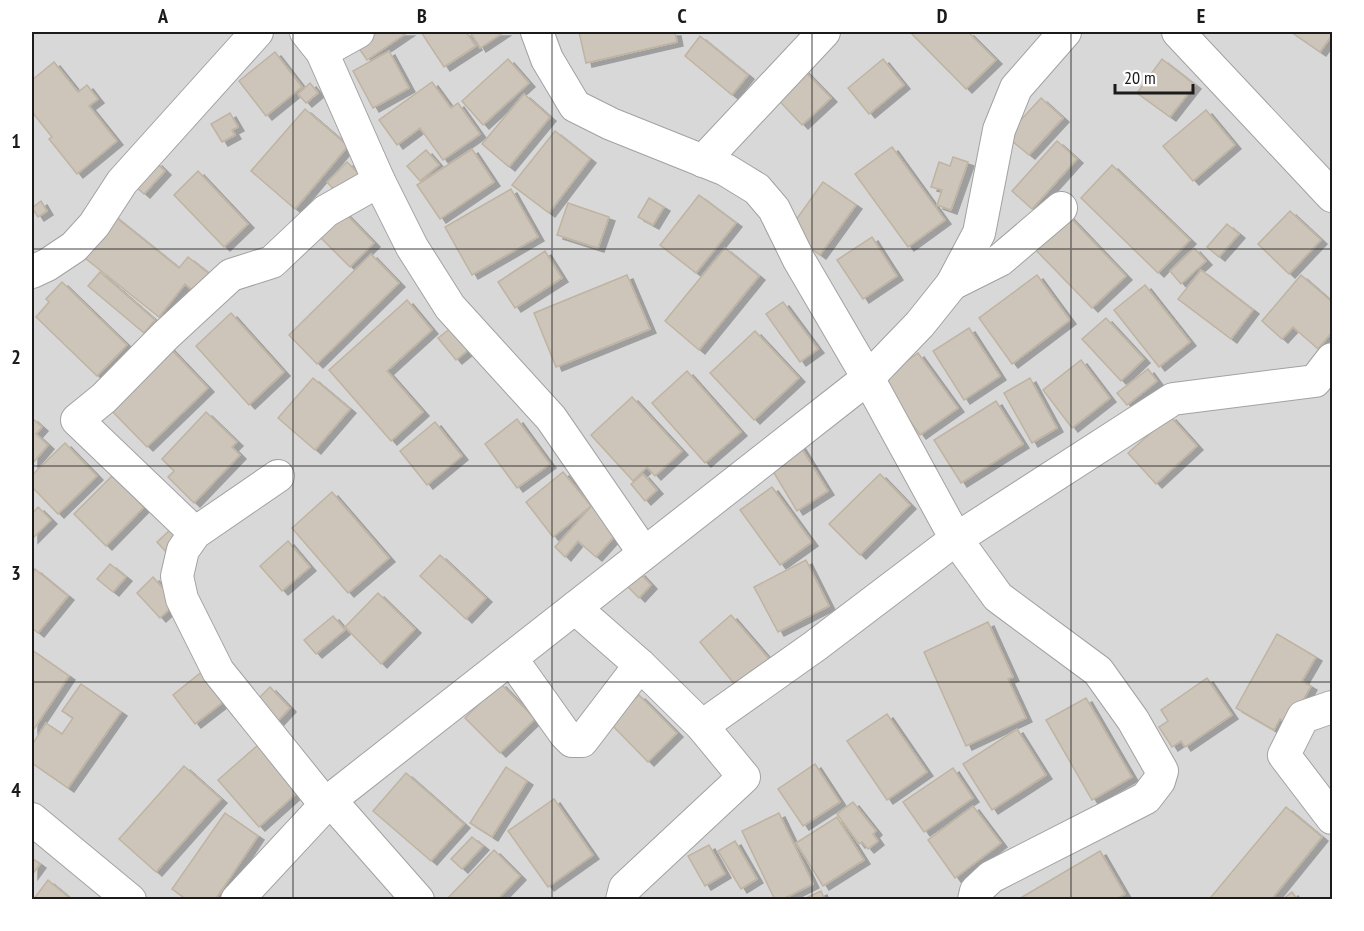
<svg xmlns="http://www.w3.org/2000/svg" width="1364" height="931" viewBox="0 0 1364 931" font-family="'PT Sans Narrow',sans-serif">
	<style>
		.residential { fill: #d9d8d8 }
		.building { fill: #cdc5b9; stroke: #bfb3a1; stroke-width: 1.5; filter: url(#shadow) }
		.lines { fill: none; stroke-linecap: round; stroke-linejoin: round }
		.street-casing { stroke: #a2a2a2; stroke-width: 34 }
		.street { stroke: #fff; stroke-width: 32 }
		.grid { fill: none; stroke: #1b1b1b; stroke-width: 1.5; stroke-opacity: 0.55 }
		.neatline { fill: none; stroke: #1b1b1b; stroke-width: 2 }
		.grid-label { font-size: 20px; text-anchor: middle; font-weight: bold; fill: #1b1b1b }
	</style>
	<defs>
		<filter id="shadow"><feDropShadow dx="6" dy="4" stdDeviation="0" flood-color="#0004"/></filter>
	</defs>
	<rect width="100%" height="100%" fill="#edebdf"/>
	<rect class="residential" x="32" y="32" width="1300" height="867"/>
	<g class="building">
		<polygon points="374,32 408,32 367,60 356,44"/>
		<polygon points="421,32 466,32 476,46 444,67"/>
		<polygon points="470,32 504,32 480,48"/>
		<polygon points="579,32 675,32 677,42 586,63"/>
		<polygon points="915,32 968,32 996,60 966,89 912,34"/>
		<polygon points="1291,32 1332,32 1332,35 1320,52"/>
		<polygon points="700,36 748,75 732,95 685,56"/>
		<polygon points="389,51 409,88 373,108 353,71"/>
		<polygon points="275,52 302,87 266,116 239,81"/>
		<polygon points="508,59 529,83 483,125 462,101"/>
		<polygon points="883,59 904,85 869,114 848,88"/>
		<polygon points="1162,59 1195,85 1170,117 1137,93"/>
		<polygon points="54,62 78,92 87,85 98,99 89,106 117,141 77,174 49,139 52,137 32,112 32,80"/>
		<polygon points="798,64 831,98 802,125 770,91"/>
		<polygon points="432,82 451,108 458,103 480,134 443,160 420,128 397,145 379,120"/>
		<polygon points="310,83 318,93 306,103 298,94"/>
		<polygon points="524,94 550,117 509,167 482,144"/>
		<polygon points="1041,98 1063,118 1029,155 1006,136"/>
		<polygon points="305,109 348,146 295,209 251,171"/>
		<polygon points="1206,110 1235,145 1193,181 1163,146"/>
		<polygon points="230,113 238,127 232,130 235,135 222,142 211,124"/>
		<polygon points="555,131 590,159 549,213 512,185"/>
		<polygon points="1057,141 1077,159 1032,209 1012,191"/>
		<polygon points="892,147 945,220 908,247 855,174"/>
		<polygon points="472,149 494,182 440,219 417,185"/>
		<polygon points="426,150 439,165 420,181 407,166"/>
		<polygon points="953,157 968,162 951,210 937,205 942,190 931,187 939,162 950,166"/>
		<polygon points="156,162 165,171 144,194 134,185"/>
		<polygon points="347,162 359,174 338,194 327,182"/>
		<polygon points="1112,165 1190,240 1158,273 1081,198"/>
		<polygon points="198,171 248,224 224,247 174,195"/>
		<polygon points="823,182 856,205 820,255 788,231"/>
		<polygon points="511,189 538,237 472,275 445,227"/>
		<polygon points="699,195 736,223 696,273 660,245"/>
		<polygon points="649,198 664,207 653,225 638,217"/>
		<polygon points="41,201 47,211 38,217 32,208"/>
		<polygon points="568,203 609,217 598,248 557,235"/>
		<polygon points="343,211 374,243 350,267 318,235"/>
		<polygon points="1064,211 1126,276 1092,308 1030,244"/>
		<polygon points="1290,211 1321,240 1289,274 1258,244"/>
		<polygon points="113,215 179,268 188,257 212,276 198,295 185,284 159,317 81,255"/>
		<polygon points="1227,224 1239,234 1219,257 1207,247"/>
		<polygon points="872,237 897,276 863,299 837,260"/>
		<polygon points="725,248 759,276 699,350 665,321"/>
		<polygon points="1194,248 1206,261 1181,284 1170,271"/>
		<polygon points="545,251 562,278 515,308 498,282"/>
		<polygon points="371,254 399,283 317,364 289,335"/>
		<polygon points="1201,270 1253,310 1231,339 1178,299"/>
		<polygon points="100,272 155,320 144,333 88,286"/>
		<polygon points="627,275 650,329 556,367 534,313"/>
		<polygon points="1037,275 1070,320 1012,364 979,318"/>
		<polygon points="1301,275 1332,302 1332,332 1318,349 1293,327 1282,339 1262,321"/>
		<polygon points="62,282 127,345 97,376 36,317 49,302 46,299"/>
		<polygon points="1145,285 1190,342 1159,367 1114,310"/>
		<polygon points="407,300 432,330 387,371 423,412 391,441 329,370"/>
		<polygon points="783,302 818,349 800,362 766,314"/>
		<polygon points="231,313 284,372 249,405 196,346"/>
		<polygon points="1106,318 1144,359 1121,381 1082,339"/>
		<polygon points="460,321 478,342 456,360 438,338"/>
		<polygon points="969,328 1000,376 964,400 933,351"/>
		<polygon points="755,331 799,378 754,420 710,373"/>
		<polygon points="167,345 208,388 147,447 106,405"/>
		<polygon points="918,353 958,408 920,435 881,380"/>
		<polygon points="1081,360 1110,398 1072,428 1043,390"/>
		<polygon points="1148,369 1157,381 1127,405 1117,393"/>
		<polygon points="687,371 741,432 705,463 652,403"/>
		<polygon points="313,378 350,409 315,450 278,418"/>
		<polygon points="1030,378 1057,428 1032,443 1004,393"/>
		<polygon points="632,397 682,451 655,476 647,467 633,481 591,435"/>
		<polygon points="996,401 1023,444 961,483 934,440"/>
		<polygon points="206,412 237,442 232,447 240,455 194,503 168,477 174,471 162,459"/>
		<polygon points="1170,416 1197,446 1156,484 1128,453"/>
		<polygon points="32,418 42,427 36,434 48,445 32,464"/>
		<polygon points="517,419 550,464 517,488 485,444"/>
		<polygon points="435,422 462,456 427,485 400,451"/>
		<polygon points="65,443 97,476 58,514 32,487 32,475"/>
		<polygon points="799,444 828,491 797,511 768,463"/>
		<polygon points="563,472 591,506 553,537 526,502"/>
		<polygon points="643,474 657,490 645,501 631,484"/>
		<polygon points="880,474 910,505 860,555 829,524"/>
		<polygon points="112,476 144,507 106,546 74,514"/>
		<polygon points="772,487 812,542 780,565 740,510"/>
		<polygon points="332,492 389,558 348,593 292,528"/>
		<polygon points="595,502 623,527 596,557 578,541 565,557 555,547"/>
		<polygon points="38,507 51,520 32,539 32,514"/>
		<polygon points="172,528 182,539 167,553 157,542"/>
		<polygon points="288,541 310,567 282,591 260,566"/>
		<polygon points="440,555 486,598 466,619 420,576"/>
		<polygon points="806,560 829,606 778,632 754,587"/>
		<polygon points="110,564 126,577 113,592 97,579"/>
		<polygon points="35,569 68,596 38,633 32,628 32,574"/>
		<polygon points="639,572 651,585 639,598 626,585"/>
		<polygon points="153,577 176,603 160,618 137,593"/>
		<polygon points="378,593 415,629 381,664 345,627"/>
		<polygon points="731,615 769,659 736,686 700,642"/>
		<polygon points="333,616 345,630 316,654 304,640"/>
		<polygon points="988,622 1013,677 1008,679 1026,718 966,746 924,652"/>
		<polygon points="1277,634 1316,657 1302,681 1311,686 1289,725 1280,719 1274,730 1236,708"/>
		<polygon points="32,650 69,676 32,732"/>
		<polygon points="204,670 227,699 195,724 173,695"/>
		<polygon points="1207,678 1232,715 1185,747 1181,741 1172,747 1159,727 1168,721 1161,710"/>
		<polygon points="500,683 535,719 500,753 465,718"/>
		<polygon points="81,684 121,712 68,788 32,763 32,745 46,723 62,734 73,718 62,711"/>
		<polygon points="270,687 290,708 278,721 257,700"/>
		<polygon points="639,695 677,733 648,762 610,723"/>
		<polygon points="1086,698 1132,777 1092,800 1046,720"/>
		<polygon points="887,714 927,772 887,800 847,741"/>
		<polygon points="1017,729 1046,775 992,810 963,764"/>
		<polygon points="258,745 298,792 259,827 218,780"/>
		<polygon points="815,764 840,802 803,826 778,789"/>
		<polygon points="184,766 221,799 156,872 119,839"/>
		<polygon points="506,767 527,781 492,837 470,823"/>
		<polygon points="953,768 973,798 924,832 903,802"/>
		<polygon points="406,773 464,824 431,861 373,811"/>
		<polygon points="554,799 593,855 548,887 508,831"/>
		<polygon points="853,802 876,831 873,834 878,841 868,849 862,842 859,844 837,814"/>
		<polygon points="973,806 1001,843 955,878 928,840"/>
		<polygon points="1286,807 1322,837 1271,900 1215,900 1211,897"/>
		<polygon points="225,813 258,836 215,900 187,900 172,889"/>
		<polygon points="779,813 813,884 781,900 775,900 742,831"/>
		<polygon points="837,817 864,860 823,886 796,843"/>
		<polygon points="472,837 483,846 462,869 451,859"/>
		<polygon points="735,841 757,879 741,889 718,851"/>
		<polygon points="709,845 725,874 705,886 688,856"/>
		<polygon points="494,850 520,876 497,900 446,900"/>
		<polygon points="1100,851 1125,894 1115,900 1017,900"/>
		<polygon points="32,858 40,864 32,875"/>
		<polygon points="48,880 72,900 33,900"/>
		<polygon points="821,891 825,900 802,900"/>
		<polygon points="1292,892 1298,900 1282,900"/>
	</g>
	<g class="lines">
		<defs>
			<g id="street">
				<polyline points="306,32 322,52 379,181 412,247 450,307 551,418 644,553"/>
				<polyline points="537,32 547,59 575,106 611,124 726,170 757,189 774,209 799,260 868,378 956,539 998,597 1098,671 1133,720 1162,771 1159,781 1146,798 991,877 976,891 974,900"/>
				<polyline points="1178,32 1332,196"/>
				<polyline points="322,52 358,32"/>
				<polyline points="703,161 824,32"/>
				<polyline points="32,272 47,265 74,247 94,225 122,182 257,32"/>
				<polyline points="952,284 1000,260 1061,208"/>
				<polyline points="278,476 195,533 183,550 177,576 182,599 218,671 325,804"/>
				<polyline points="195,533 77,420 104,398 166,335 231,275 272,262 326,211 379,181"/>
				<polyline points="575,608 640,665 702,726 744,777 625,888 622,900"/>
				<polyline points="511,658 565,734 572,741 582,741 640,665"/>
				<polyline points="1332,707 1303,717 1284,755 1332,818"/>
				<polyline points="702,726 815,646 956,539 1173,399 1315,381 1332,359"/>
				<polyline points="330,800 418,900"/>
				<polyline points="32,819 130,900"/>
				<polyline points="237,900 330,800 868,378 920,324 952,284 979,233 999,130 1016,88 1065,32"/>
			</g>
		</defs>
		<use href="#street" class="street-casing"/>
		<use href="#street" class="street"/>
	</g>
	<path class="grid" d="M293,32v868M552,32v868M812,32v868M1071,32v868M32,249h1300M32,466h1300M32,682h1300"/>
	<rect width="1364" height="931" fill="none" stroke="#ffffff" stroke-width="66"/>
	<path d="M1115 84v9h78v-9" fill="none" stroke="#1b1b1b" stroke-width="3"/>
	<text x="1124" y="84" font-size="18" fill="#1b1b1b" stroke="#ffffff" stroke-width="4.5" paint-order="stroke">20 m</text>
	<rect x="33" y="33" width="1298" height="865" class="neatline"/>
	<g class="grid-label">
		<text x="163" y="23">A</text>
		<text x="422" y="23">B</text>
		<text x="682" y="23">C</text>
		<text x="942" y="23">D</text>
		<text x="1201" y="23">E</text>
		<text x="16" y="148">1</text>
		<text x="16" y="364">2</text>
		<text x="16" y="580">3</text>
		<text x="16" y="797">4</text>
	</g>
</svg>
